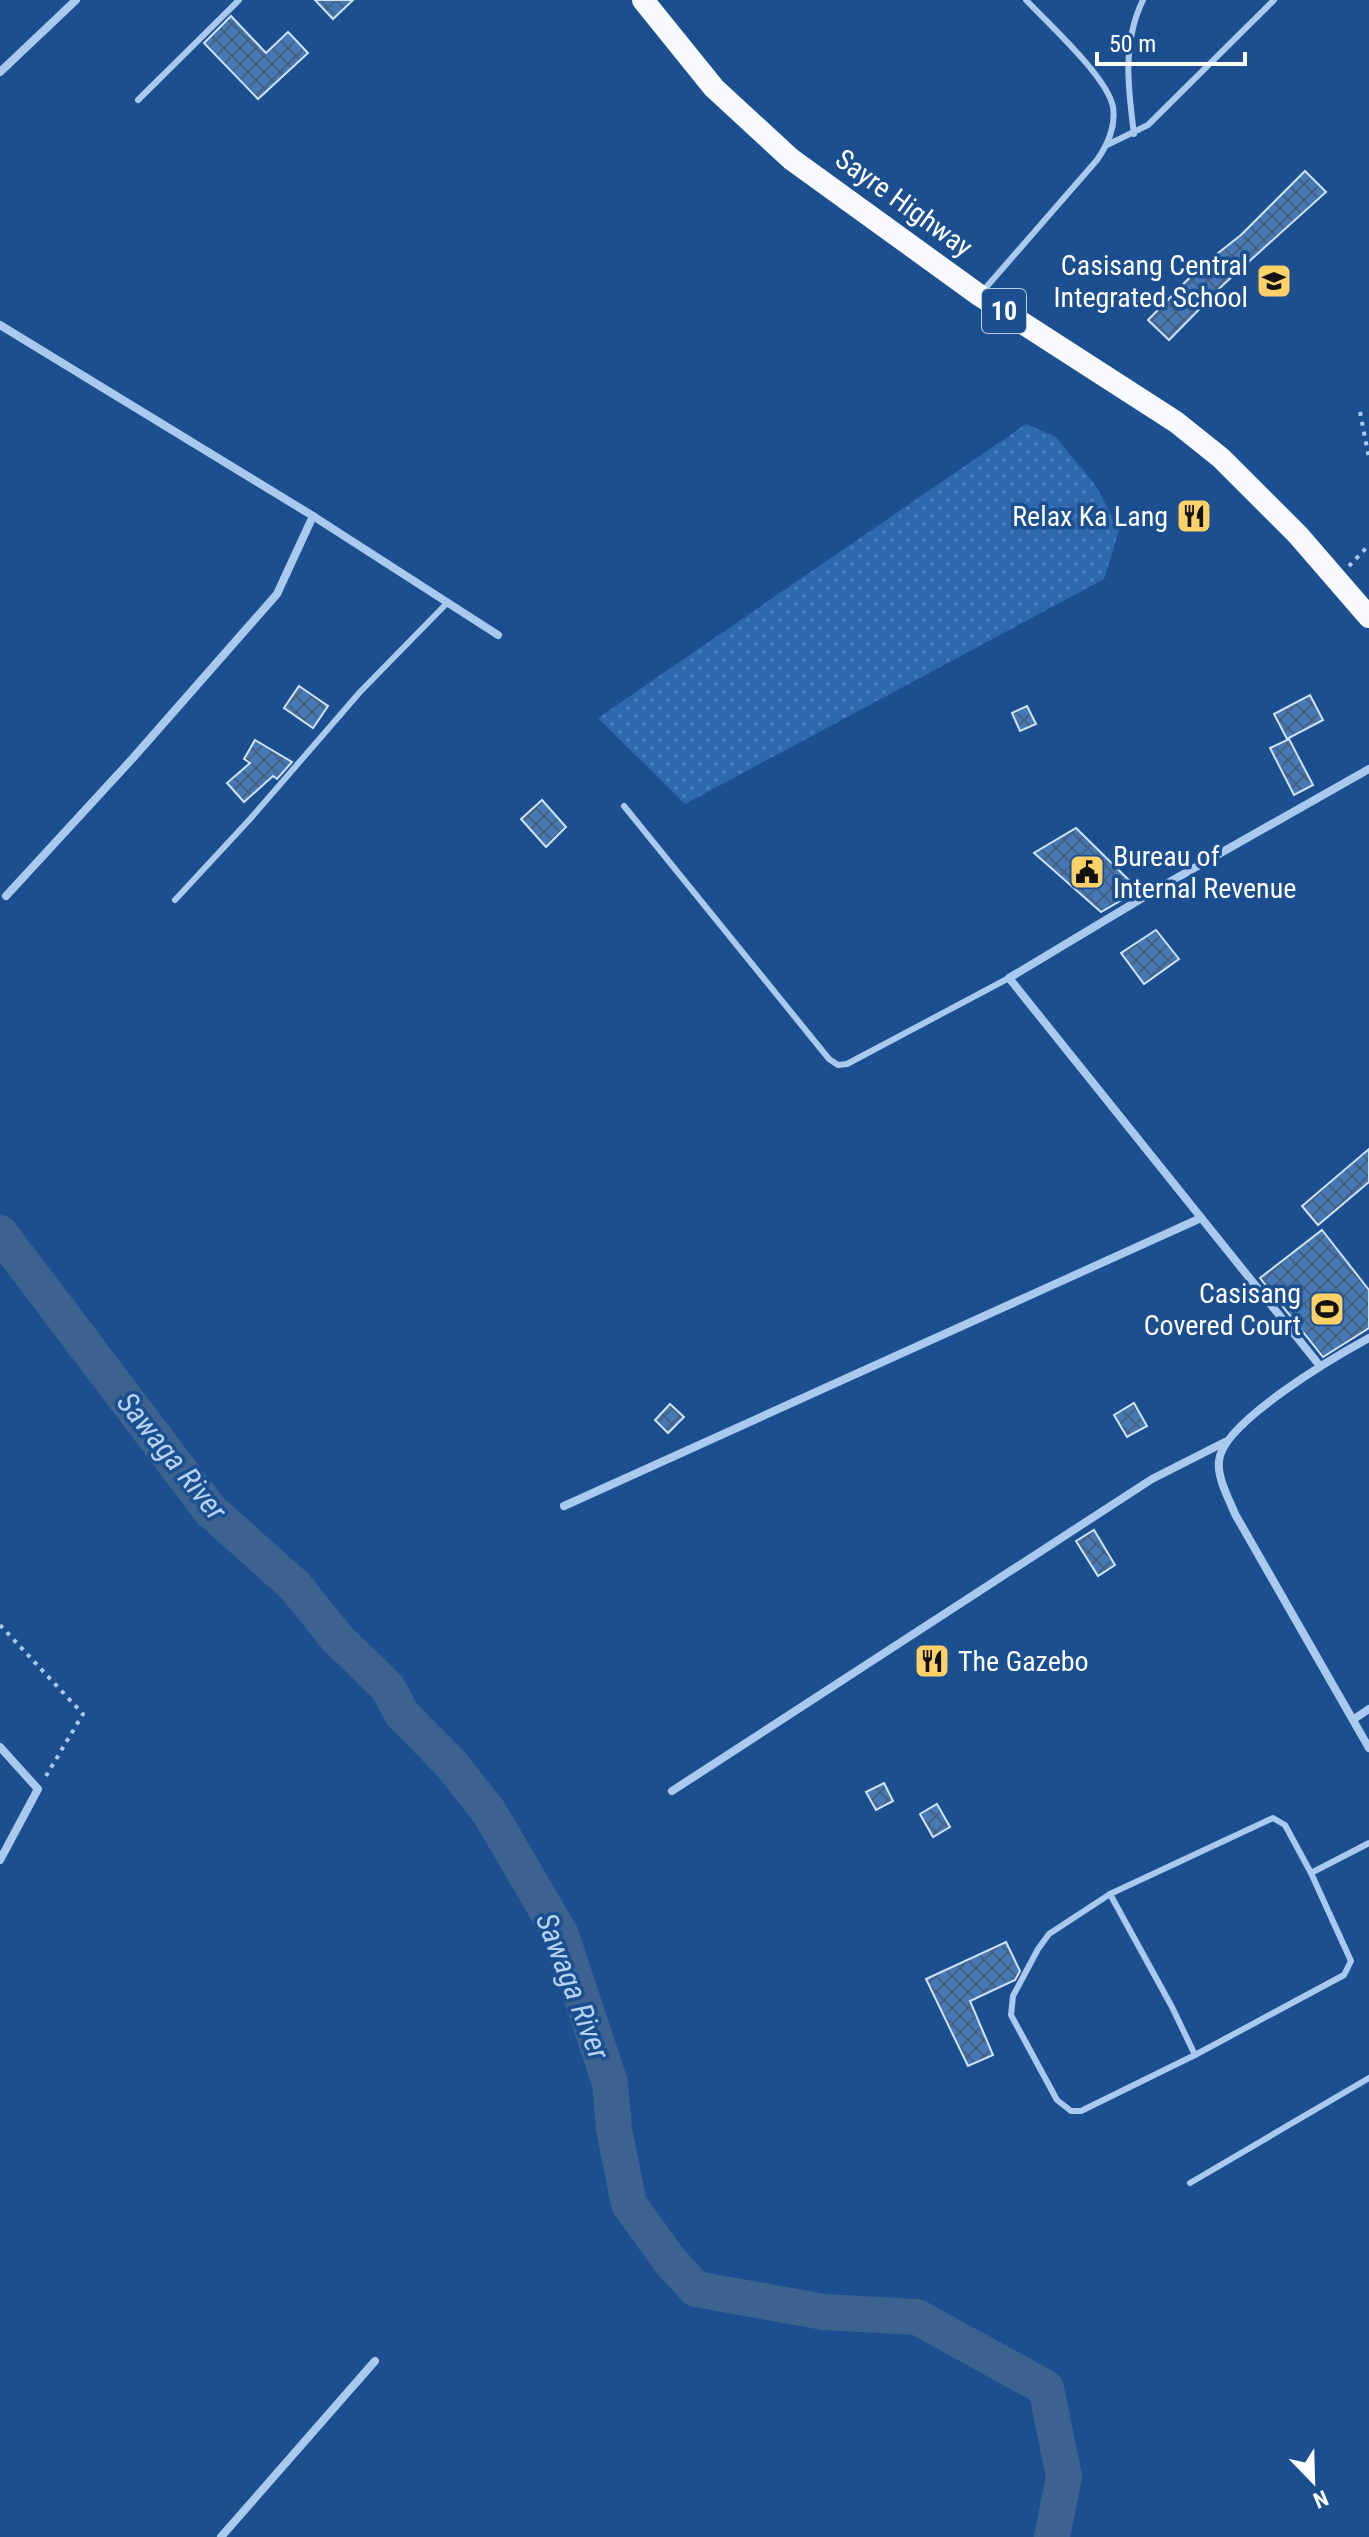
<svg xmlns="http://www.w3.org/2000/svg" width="1369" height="2537" viewBox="0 0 1369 2537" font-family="'Roboto Condensed',sans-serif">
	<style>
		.grass { fill: url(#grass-dots) }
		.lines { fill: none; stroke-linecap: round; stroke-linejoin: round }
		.river { stroke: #3c6290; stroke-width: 36 }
		.building { fill: url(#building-cross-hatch); stroke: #cfe3fa; stroke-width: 2 }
		.path { stroke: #a9c9ee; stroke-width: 4; stroke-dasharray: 4 6; stroke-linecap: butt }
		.service { stroke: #a9c9ee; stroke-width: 6 }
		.minor { stroke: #a9c9ee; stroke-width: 8 }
		.trunk { stroke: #f8faff; stroke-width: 22 }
		.labels { text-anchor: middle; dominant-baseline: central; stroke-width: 7; stroke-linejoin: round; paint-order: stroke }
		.shield { fill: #1b4f8f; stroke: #bbcadd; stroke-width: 2 }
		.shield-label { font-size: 26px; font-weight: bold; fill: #fff }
		.street-label { font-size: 28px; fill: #fff; stroke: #1b4f8f }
		.poi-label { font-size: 28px; fill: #fff; stroke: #1b4f8f; text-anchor: end }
		.water-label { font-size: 30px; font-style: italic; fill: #b5d3f5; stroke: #1b4f8f }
	</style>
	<defs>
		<pattern id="grass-dots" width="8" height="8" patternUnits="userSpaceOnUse" patternTransform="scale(2)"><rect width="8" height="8" fill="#2e69ad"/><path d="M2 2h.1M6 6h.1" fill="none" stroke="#4d80b9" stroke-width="1.8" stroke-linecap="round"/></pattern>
		<pattern id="building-cross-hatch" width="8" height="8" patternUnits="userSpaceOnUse" patternTransform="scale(2)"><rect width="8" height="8" fill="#4478b7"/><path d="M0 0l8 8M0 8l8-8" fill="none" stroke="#486282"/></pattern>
	</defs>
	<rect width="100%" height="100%" fill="#1b4f8f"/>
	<polygon class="grass" points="1026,424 1056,437 1096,486 1119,530 1104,579 685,804 598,718"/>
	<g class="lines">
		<polyline class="river" points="0,1233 210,1510 295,1586 336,1637 388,1688 402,1714 452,1765 489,1812 561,1935 610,2083 614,2129 629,2204 670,2261 696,2289 824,2312 917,2317 1046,2388 1064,2477 1052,2537"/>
	</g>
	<g class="building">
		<polygon points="315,0 353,0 333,19"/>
		<polygon points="231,16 266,53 288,32 308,53 258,99 204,43"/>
		<polygon points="1305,171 1326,192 1224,284 1169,340 1148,320 1199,268 1241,235"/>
		<polygon points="299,686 328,706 313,728 284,708"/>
		<polygon points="1310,695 1323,720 1287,739 1274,714"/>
		<polygon points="1027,706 1036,724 1020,731 1012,713"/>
		<polygon points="1289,739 1313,785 1294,795 1270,748"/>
		<polygon points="255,740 292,762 277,779 273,776 244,802 227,783 250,763 244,759"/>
		<polygon points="542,800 566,827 546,847 521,819"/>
		<polygon points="1076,828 1139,890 1101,912 1034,853"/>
		<polygon points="1156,930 1179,959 1144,984 1121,953"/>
		<polygon points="1369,1149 1369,1182 1318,1225 1302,1206"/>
		<polygon points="1322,1230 1369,1290 1369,1328 1323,1357 1260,1278"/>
		<polygon points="1134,1403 1147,1426 1127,1437 1114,1415"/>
		<polygon points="670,1404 684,1417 668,1433 655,1420"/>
		<polygon points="1094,1530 1115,1565 1098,1576 1076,1541"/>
		<polygon points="884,1783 893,1801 876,1810 866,1792"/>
		<polygon points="937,1804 950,1827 933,1837 920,1814"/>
		<polygon points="1006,1942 1020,1971 1015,1980 970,2001 993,2055 968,2066 926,1979"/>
	</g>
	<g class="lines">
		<g class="path">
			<polyline points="1360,412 1369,458"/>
			<polyline points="1349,566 1369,545"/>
			<polyline points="0,1625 83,1714 46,1776"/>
		</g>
		<g class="service">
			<polyline points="138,100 239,0"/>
			<path d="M1134,134c-6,-46 -12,-91 9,-134"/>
			<polyline points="1107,145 1148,125 1274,0"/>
			<path d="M982,292l115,-132c11,-16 19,-33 16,-53 -5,-29 -65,-84 -87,-107"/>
			<polyline points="624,806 829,1059 838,1065 847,1064 1009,978"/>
			<polyline points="175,900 251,818 360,692 448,602"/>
			<polyline points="1311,1873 1285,1825 1273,1818 1110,1894 1049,1934 1038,1949 1013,1996 1011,2015 1057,2100 1071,2111 1081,2111 1195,2055 1344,1975 1351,1961 1311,1873 1369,1843"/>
			<polyline points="1110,1894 1172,2007 1195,2055"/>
			<polyline points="1190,2183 1369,2078"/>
		</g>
		<g class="minor">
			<polyline points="0,72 76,0"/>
			<polyline points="0,325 313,516 498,635"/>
			<polyline points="6,896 133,758 277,594 313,516"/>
			<path d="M1369,1338c-33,18 -148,85 -150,123 -2,17 10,38 16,53l134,234"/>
			<polyline points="1320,1366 1009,978 1159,888 1369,769"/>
			<polyline points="564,1506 1201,1218"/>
			<polyline points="1354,1719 1369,1709"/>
			<polyline points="0,1747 38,1789 0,1860"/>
			<polyline points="672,1791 1152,1479 1225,1442"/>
			<polyline points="221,2537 375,2361"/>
		</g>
		<polyline class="trunk" points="643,0 714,88 791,159 979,295 1176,422 1221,458 1298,535 1369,617"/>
	</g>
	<defs>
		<symbol id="school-square" viewBox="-11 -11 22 22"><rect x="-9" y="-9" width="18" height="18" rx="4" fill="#ffd166" stroke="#1b4f8f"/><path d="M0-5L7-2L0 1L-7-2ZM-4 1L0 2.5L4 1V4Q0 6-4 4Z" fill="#111"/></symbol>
		<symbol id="restaurant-square" viewBox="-11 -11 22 22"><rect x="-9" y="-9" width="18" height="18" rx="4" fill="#ffd166" stroke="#1b4f8f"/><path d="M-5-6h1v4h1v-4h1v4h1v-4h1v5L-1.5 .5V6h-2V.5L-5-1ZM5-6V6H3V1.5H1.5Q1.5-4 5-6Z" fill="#111"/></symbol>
		<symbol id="civic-square" viewBox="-11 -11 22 22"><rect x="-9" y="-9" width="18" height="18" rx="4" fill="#ffd166" stroke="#1b4f8f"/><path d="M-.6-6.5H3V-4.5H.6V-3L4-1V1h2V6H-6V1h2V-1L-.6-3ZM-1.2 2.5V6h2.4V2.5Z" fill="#111"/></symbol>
		<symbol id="stadium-square" viewBox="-11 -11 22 22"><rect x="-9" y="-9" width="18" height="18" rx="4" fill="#ffd166" stroke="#1b4f8f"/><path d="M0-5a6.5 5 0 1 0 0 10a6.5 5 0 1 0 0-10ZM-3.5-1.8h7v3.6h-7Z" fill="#111"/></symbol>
	</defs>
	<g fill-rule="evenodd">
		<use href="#school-square" x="1254" y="261" width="40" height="40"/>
		<use href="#restaurant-square" x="1174" y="496" width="40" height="40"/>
		<use href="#civic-square" x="1067" y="852" width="40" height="40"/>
		<use href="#stadium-square" x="1307" y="1289" width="40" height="40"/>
		<use href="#restaurant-square" x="912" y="1641" width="40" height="40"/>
	</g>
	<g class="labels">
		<rect class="shield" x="982" y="289" width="44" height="44" rx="6"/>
		<g class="shield-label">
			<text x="1004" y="311">10</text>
		</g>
		<g class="street-label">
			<text transform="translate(904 203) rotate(36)">Sayre Highway</text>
		</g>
		<g class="poi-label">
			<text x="1248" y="265">Casisang Central<tspan x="1248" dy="32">Integrated School</tspan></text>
			<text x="1168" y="516">Relax Ka Lang</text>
			<text x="1113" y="856" text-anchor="start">Bureau of<tspan x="1113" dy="32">Internal Revenue</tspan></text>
			<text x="1301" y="1293">Casisang<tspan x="1301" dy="32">Covered Court</tspan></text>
			<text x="958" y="1661" text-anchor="start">The Gazebo</text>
		</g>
		<g class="water-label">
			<text transform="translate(172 1456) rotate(51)">Sawaga River</text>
			<text transform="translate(573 1986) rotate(69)">Sawaga River</text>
		</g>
	</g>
	<g transform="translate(1313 2481) rotate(157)" stroke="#1b4f8f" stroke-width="6" paint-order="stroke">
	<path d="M0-6L14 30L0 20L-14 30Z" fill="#ffffff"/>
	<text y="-12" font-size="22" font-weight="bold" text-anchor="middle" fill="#ffffff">N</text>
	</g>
	<path d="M1097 52v12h148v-12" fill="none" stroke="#ffffff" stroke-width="4"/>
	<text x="1109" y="52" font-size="24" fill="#ffffff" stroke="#1b4f8f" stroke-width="6" paint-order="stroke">50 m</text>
</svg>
